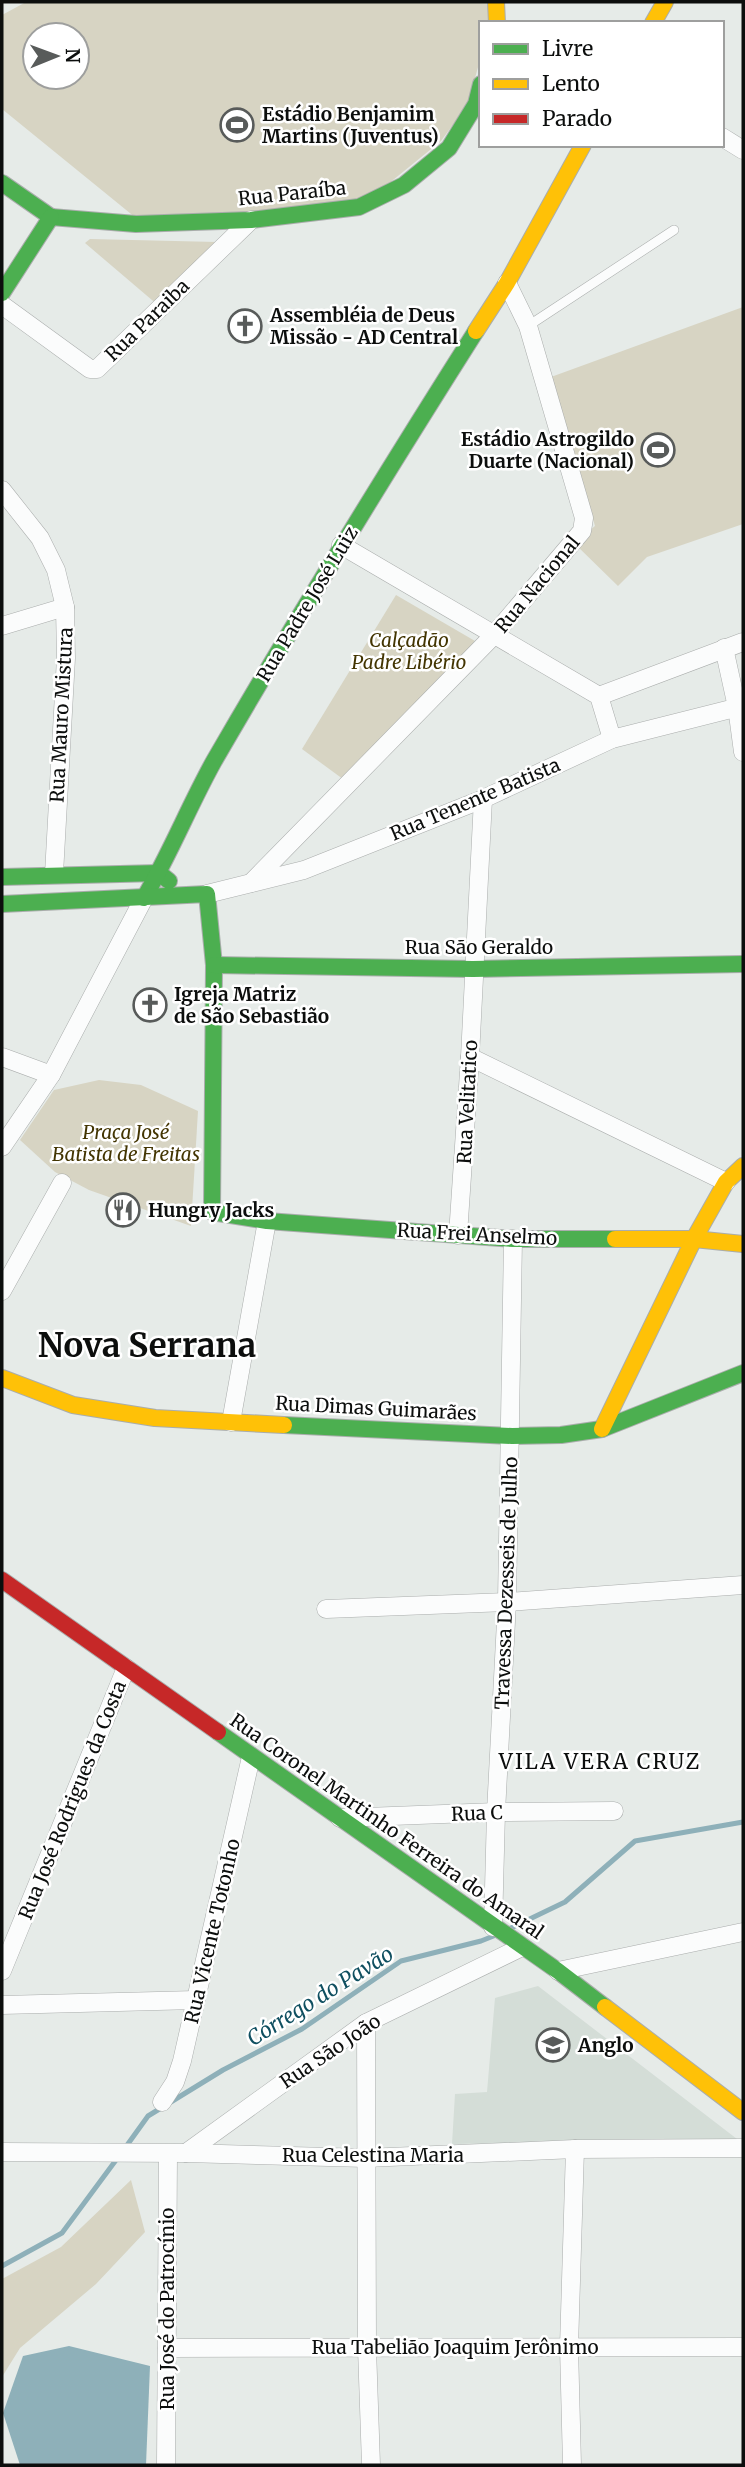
<svg xmlns="http://www.w3.org/2000/svg" width="745" height="2467" viewBox="0 0 745 2467" font-family="Merriweather,serif">
	<style>
		.built { fill: #d4ddd7 }
		.green { fill: #d7d4c3; fill-rule: evenodd }
		.water { fill: #8eb0b9 }
		.lines { fill: none; stroke-linecap: round; stroke-linejoin: round }
		.stream { stroke: #8eb0b9; stroke-width: 5 }
		.lane-casing { stroke: #aaadac; stroke-width: 10 }
		.street-casing { stroke: #aaadac; stroke-width: 19 }
		.fast-casing { stroke: #aaadac; stroke-width: 18 }
		.slow-casing { stroke: #aaadac; stroke-width: 18 }
		.jam-casing { stroke: #aaadac; stroke-width: 18 }
		.lane { stroke: #fbfcfc; stroke-width: 9 }
		.street { stroke: #fbfcfc; stroke-width: 18 }
		.fast { stroke: #4caf50; stroke-width: 16 }
		.slow { stroke: #ffc107; stroke-width: 16 }
		.jam { stroke: #c62828; stroke-width: 16 }
		.labels { text-anchor: middle; dominant-baseline: central; stroke-width: 5; stroke-linejoin: round; paint-order: stroke }
		.poi-label { font-size: 19px; font-weight: bold; fill: #0c0e0d; stroke: #fff; text-anchor: start }
		.street-label { font-size: 19px; fill: #0c0e0d; stroke: #fff }
		.park-label { font-size: 19px; font-style: italic; fill: #433502; stroke: #fff }
		.neighbourhood-label { font-size: 21px; letter-spacing: 2px; fill: #0c0e0d; stroke: #fff }
		.water-label { font-size: 21px; font-style: italic; fill: #0f4f60; stroke: #fff }
		.town-label { font-size: 33px; font-weight: bold; fill: #0c0e0d; stroke: #fff }
	</style>
	<rect width="100%" height="100%" fill="#e6ebe8"/>
	<polygon class="built" points="538,1986 737,2139 452,2144 455,2094 487,2092 495,1998"/>
	<g class="green">
		<path d="M26,2h462l2,21h-9v33l-13,48 -27,37 -64,52 -45,15 -196,10 -134,-109v-94zM35,35h42v42h-42z"/>
		<polygon points="90,239 217,242 159,306 85,243"/>
		<polygon points="743,307 743,524 647,557 618,586 574,543 595,526 551,377"/>
		<polygon points="396,595 475,641 347,782 302,749"/>
		<polygon points="99,1080 141,1085 198,1111 191,1226 89,1190 55,1172 20,1140 54,1090"/>
		<polygon points="131,2180 145,2232 96,2284 20,2348 2,2377 2,2279 61,2247"/>
	</g>
	<polygon class="water" points="69,2346 150,2366 146,2465 20,2465 3,2413 23,2356"/>
	<g class="lines">
		<g class="stream">
			<polyline points="511,1928 565,1902 635,1841 743,1822"/>
			<polyline points="125,2148 148,2116 223,2070 302,2029 401,1961 481,1941 496,1935"/>
			<polyline points="2,2266 62,2233 119,2156"/>
		</g>
		<defs>
			<polyline id="lane" points="528,326 674,230"/>
			<g id="street">
				<polyline points="722,137 743,150"/>
				<polyline points="2,305 90,369 97,369 251,220"/>
				<polyline points="2,490 40,538 56,570 65,607 66,658 54,874"/>
				<polyline points="341,545 599,696 612,739"/>
				<polyline points="2,626 65,607"/>
				<polyline points="724,648 737,707 743,752"/>
				<polyline points="599,696 743,642"/>
				<polyline points="251,883 493,636 582,531 584,518 528,326 507,283"/>
				<polyline points="207,894 304,870 483,799 612,739 743,706"/>
				<polyline points="2,1057 51,1075"/>
				<polyline points="470,1057 726,1182"/>
				<polyline points="2,1147 51,1075 144,898"/>
				<polyline points="458,1235 470,1057 483,799"/>
				<polyline points="2,1291 62,1183"/>
				<polyline points="231,1422 267,1221"/>
				<polyline points="326,1609 507,1602 743,1585"/>
				<polyline points="340,1818 496,1812 614,1811"/>
				<polyline points="493,1927 496,1812 507,1602 513,1239"/>
				<polyline points="2,1971 126,1668"/>
				<polyline points="558,1971 743,1932"/>
				<polyline points="2,2005 196,2000"/>
				<polyline points="366,2023 367,2348 371,2465"/>
				<polyline points="162,2102 175,2082 182,2061 251,1757"/>
				<polyline points="2,2152 186,2153 366,2158 575,2149 743,2148"/>
				<polyline points="186,2153 366,2023 522,1947"/>
				<polyline points="167,2348 743,2347"/>
				<polyline points="166,2465 168,2154"/>
				<polyline points="572,2465 569,2347 575,2149"/>
			</g>
			<g id="fast">
				<polyline points="2,183 51,217"/>
				<polyline points="51,217 136,224 251,220 359,207 404,185 449,148 476,104 481,84"/>
				<polyline points="2,293 51,217"/>
				<polyline points="2,877 159,873 169,881"/>
				<path d="M144,898c26,-44 45,-92 70,-137 84,-145 172,-288 262,-430"/>
				<polyline points="2,904 207,894 214,965 212,1212 267,1221 513,1239 615,1239"/>
				<polyline points="214,965 473,969 743,964"/>
				<polyline points="284,1425 512,1436 561,1435 602,1429 743,1373"/>
				<polyline points="218,1732 558,1971 605,2007"/>
			</g>
			<g id="slow">
				<polyline points="496,2 497,23"/>
				<polyline points="653,23 665,2"/>
				<polyline points="476,331 507,283 583,145"/>
				<polyline points="615,1239 694,1239 743,1244"/>
				<polyline points="2,1378 73,1405 155,1418 284,1425"/>
				<polyline points="602,1429 694,1239 726,1182 743,1166"/>
				<polyline points="605,2007 743,2112"/>
			</g>
			<polyline id="jam" points="2,1580 218,1732"/>
		</defs>
		<use href="#lane" class="lane-casing"/>
		<use href="#street" class="street-casing"/>
		<use href="#fast" class="fast-casing"/>
		<use href="#slow" class="slow-casing"/>
		<use href="#jam" class="jam-casing"/>
		<use href="#lane" class="lane"/>
		<use href="#street" class="street"/>
		<use href="#fast" class="fast"/>
		<use href="#slow" class="slow"/>
		<use href="#jam" class="jam"/>
	</g>
	<defs>
		<symbol id="stadium-ring" viewBox="-11 -11 22 22"><circle r="9.5" fill="#fff" stroke="#585b5a" stroke-width="1.5"/><path d="M0-5a6.5 5 0 1 0 0 10a6.5 5 0 1 0 0-10ZM-3.5-1.8h7v3.6h-7Z" fill="#585b5a"/></symbol>
		<symbol id="church-ring" viewBox="-11 -11 22 22"><circle r="9.5" fill="#fff" stroke="#585b5a" stroke-width="1.5"/><path d="M-1.2-6h2.4v3.5h3.3v2.4h-3.3V6h-2.4V-.1h-3.3v-2.4h3.3Z" fill="#585b5a"/></symbol>
		<symbol id="restaurant-ring" viewBox="-11 -11 22 22"><circle r="9.5" fill="#fff" stroke="#585b5a" stroke-width="1.5"/><path d="M-5-6h1v4h1v-4h1v4h1v-4h1v5L-1.5 .5V6h-2V.5L-5-1ZM5-6V6H3V1.5H1.5Q1.5-4 5-6Z" fill="#585b5a"/></symbol>
		<symbol id="school-ring" viewBox="-11 -11 22 22"><circle r="9.5" fill="#fff" stroke="#585b5a" stroke-width="1.5"/><path d="M0-5L7-2L0 1L-7-2ZM-4 1L0 2.5L4 1V4Q0 6-4 4Z" fill="#585b5a"/></symbol>
	</defs>
	<g fill-rule="evenodd">
		<use href="#stadium-ring" x="218" y="106" width="38" height="38"/>
		<use href="#church-ring" x="226" y="307" width="38" height="38"/>
		<use href="#stadium-ring" x="639" y="431" width="38" height="38"/>
		<use href="#church-ring" x="131" y="986" width="38" height="38"/>
		<use href="#restaurant-ring" x="104" y="1191" width="38" height="38"/>
		<use href="#school-ring" x="534" y="2026" width="38" height="38"/>
	</g>
	<g class="labels">
		<g class="poi-label">
			<text x="262" y="114">Estádio Benjamim<tspan x="262" dy="22">Martins (Juventus)</tspan></text>
			<text x="270" y="315">Assembléia de Deus<tspan x="270" dy="22">Missão - AD Central</tspan></text>
			<text x="634" y="439" text-anchor="end">Estádio Astrogildo<tspan x="634" dy="22">Duarte (Nacional)</tspan></text>
			<text x="174" y="994">Igreja Matriz<tspan x="174" dy="22">de São Sebastião</tspan></text>
			<text x="148" y="1210">Hungry Jacks</text>
			<text x="578" y="2045">Anglo</text>
		</g>
		<g class="street-label">
			<text transform="translate(292 193) rotate(-6)">Rua Paraíba</text>
			<text transform="translate(147 320) rotate(-44)">Rua Paraiba</text>
			<text transform="translate(537 584) rotate(-50)">Rua Nacional</text>
			<text transform="translate(307 604) rotate(-59)">Rua Padre José Luiz</text>
			<text transform="translate(61 715) rotate(-87)">Rua Mauro Mistura</text>
			<text transform="translate(475 799) rotate(-23)">Rua Tenente Batista</text>
			<text x="479" y="947">Rua São Geraldo</text>
			<text transform="translate(467 1102) rotate(-87)">Rua Velitatico</text>
			<text transform="translate(477 1234) rotate(3)">Rua Frei Anselmo</text>
			<text transform="translate(376 1408) rotate(3)">Rua Dimas Guimarães</text>
			<text transform="translate(506 1583) rotate(-88)">Travessa Dezesseis de Julho</text>
			<text transform="translate(72 1800) rotate(-68)">Rua José Rodrigues da Costa</text>
			<text transform="translate(477 1813) rotate(-2)">Rua C</text>
			<text transform="translate(387 1826) rotate(35)">Rua Coronel Martinho Ferreira do Amaral</text>
			<text transform="translate(212 1931) rotate(-77)">Rua Vicente Totonho</text>
			<text transform="translate(330 2051) rotate(-34)">Rua São João</text>
			<text x="373" y="2155">Rua Celestina Maria</text>
			<text transform="translate(167 2309) rotate(-90)">Rua José do Patrocínio</text>
			<text x="455" y="2347">Rua Tabelião Joaquim Jerônimo</text>
		</g>
		<g class="park-label">
			<text x="409" y="640">Calçadão<tspan x="409" dy="22">Padre Libério</tspan></text>
			<text x="126" y="1132">Praça José<tspan x="126" dy="22">Batista de Freitas</tspan></text>
		</g>
		<g class="neighbourhood-label">
			<text x="600" y="1761">VILA VERA CRUZ</text>
		</g>
		<g class="water-label">
			<text transform="translate(320 1996) rotate(-32)">Córrego do Pavão</text>
		</g>
		<g class="town-label">
			<text x="147" y="1345">Nova Serrana</text>
		</g>
	</g>
	<rect width="745" height="2467" fill="none" stroke="#0c0e0d" stroke-width="7"/>
	<rect x="479" y="21" width="245" height="126" fill="#ffffff" stroke="#9e9f9e" stroke-width="2"/>
	<rect x="493" y="44" width="35" height="10" fill="#4caf50" stroke="#9e9f9e" stroke-width="2"/>
	<text x="542" y="56" font-size="21" fill="#0c0e0d">Livre</text>
	<rect x="493" y="79" width="35" height="10" fill="#ffc107" stroke="#9e9f9e" stroke-width="2"/>
	<text x="542" y="91" font-size="21" fill="#0c0e0d">Lento</text>
	<rect x="493" y="114" width="35" height="10" fill="#c62828" stroke="#9e9f9e" stroke-width="2"/>
	<text x="542" y="126" font-size="21" fill="#0c0e0d">Parado</text>
	<g transform="translate(56 56) rotate(89)"><circle r="33" fill="#ffffff" stroke="#9e9f9e" stroke-width="2"/>
	<path d="M0-5L12 26L0 18L-12 26Z" fill="#585b5a"/>
	<text y="-10" font-size="19" font-weight="bold" text-anchor="middle" fill="#0c0e0d">N</text>
	</g>
</svg>
